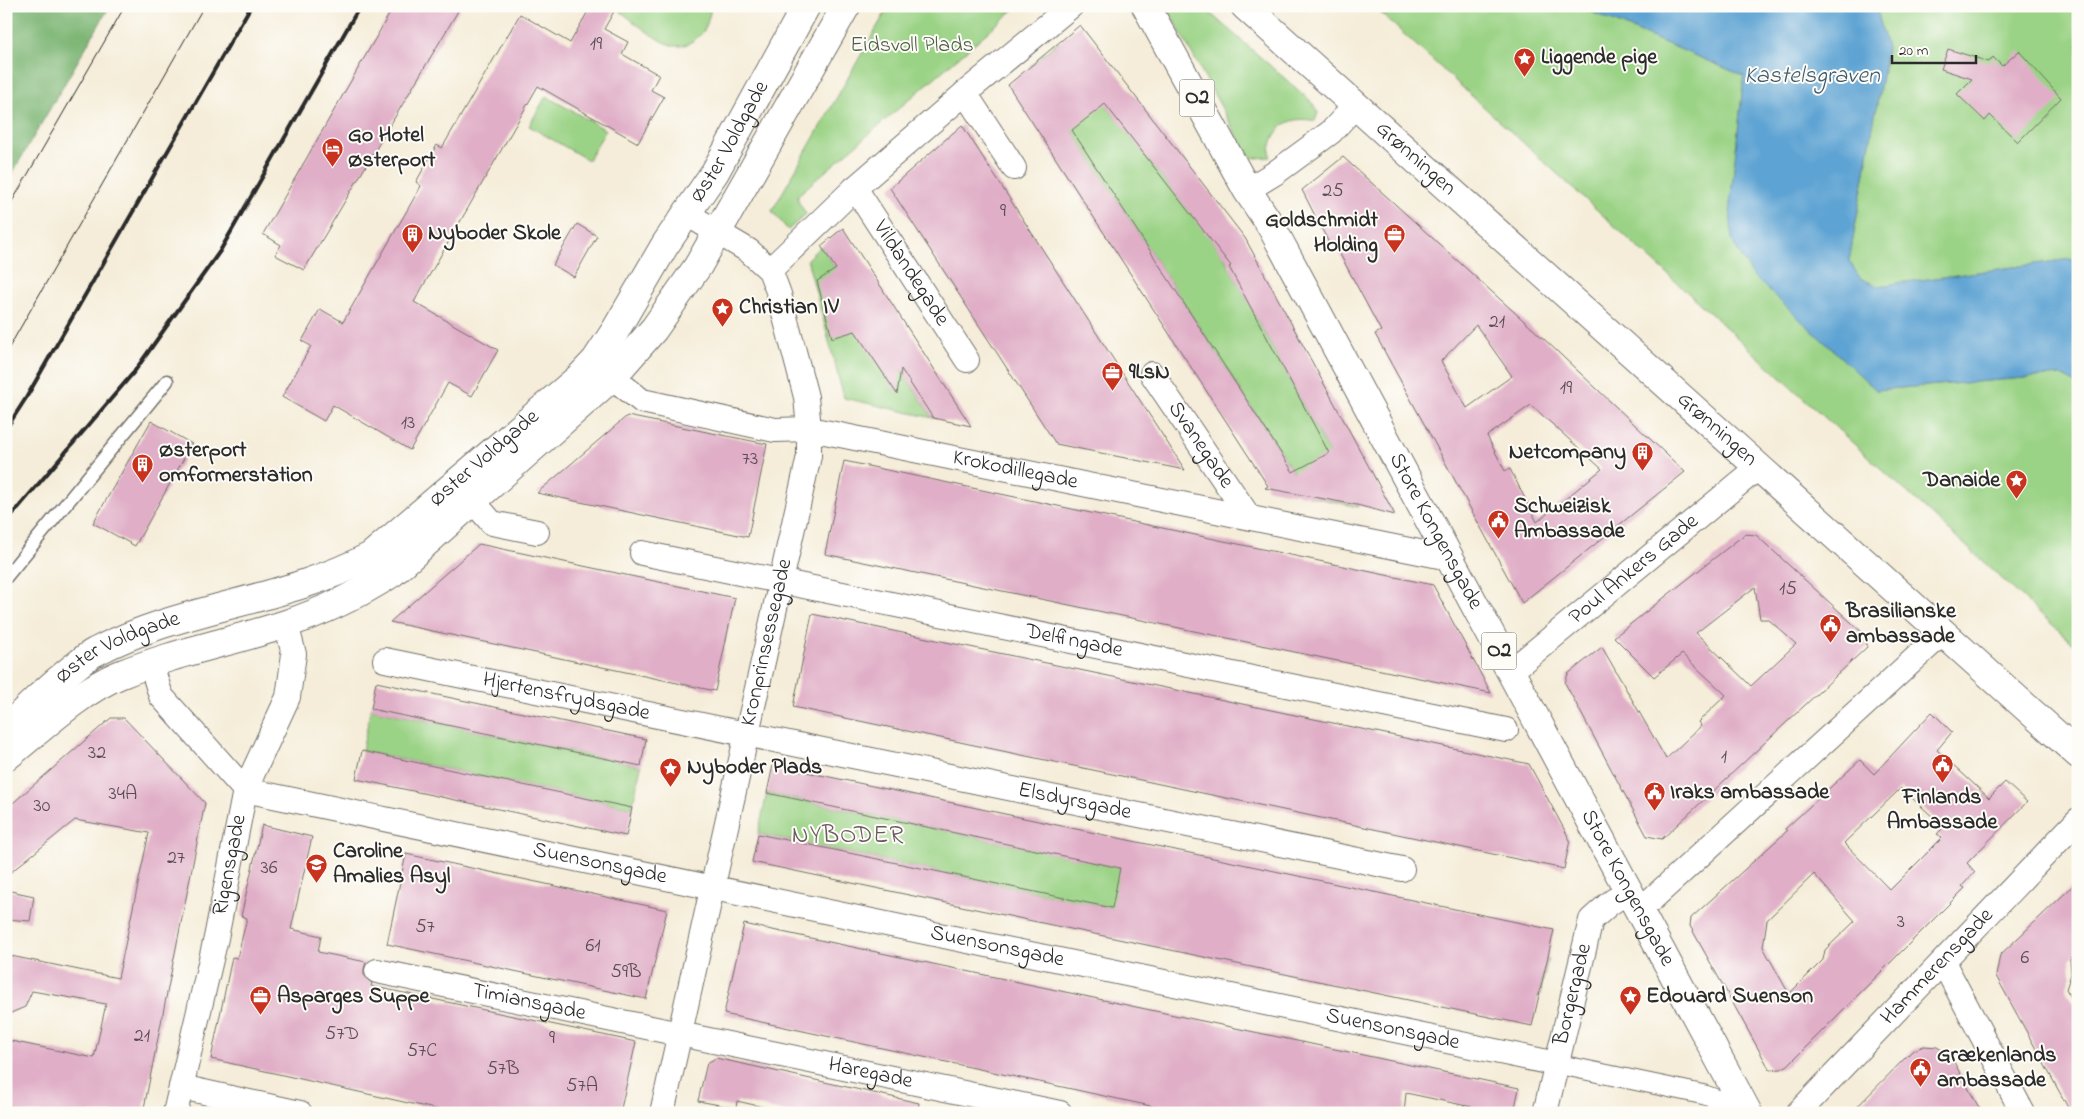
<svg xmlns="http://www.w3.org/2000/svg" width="2084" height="1119" viewBox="0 0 2084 1119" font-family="'Indie Flower',sans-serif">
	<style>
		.green { fill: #9bd386; stroke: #637f58 }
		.forest { fill: #7cb573; stroke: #54704f }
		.water { fill: #5da3d3; stroke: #44677f }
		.building { fill: #e0afc7; fill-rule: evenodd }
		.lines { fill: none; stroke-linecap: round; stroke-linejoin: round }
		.service-casing { stroke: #726f68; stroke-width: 15 }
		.pedestrian-casing { stroke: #726f68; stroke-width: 21 }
		.minor-casing { stroke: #726f68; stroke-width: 26 }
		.tertiary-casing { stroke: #726f68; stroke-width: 30 }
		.primary-casing { stroke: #726f68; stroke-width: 30 }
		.service { stroke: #fff; stroke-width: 12 }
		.pedestrian { stroke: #fff; stroke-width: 19 }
		.minor { stroke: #fff; stroke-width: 24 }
		.tertiary { stroke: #fff; stroke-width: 28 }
		.primary { stroke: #fff; stroke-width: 28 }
		.tram { stroke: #2b2b2b; stroke-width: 1 }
		.rail { stroke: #2b2b2b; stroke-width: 4 }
		.labels { text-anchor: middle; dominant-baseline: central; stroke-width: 4; stroke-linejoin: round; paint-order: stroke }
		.number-label { font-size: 20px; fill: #584c52 }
		.shield { fill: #fdfcf7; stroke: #6a6a68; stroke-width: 1 }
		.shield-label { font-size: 21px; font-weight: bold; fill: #2b2b2b }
		.park-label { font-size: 22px; fill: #4d5d46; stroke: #fdfcf7 }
		.poi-label { font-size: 22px; font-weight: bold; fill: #2b2b2b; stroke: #fdfcf7; text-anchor: start }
		.street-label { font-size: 22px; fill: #2b2b2b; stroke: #fdfcf7 }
		.water-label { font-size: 24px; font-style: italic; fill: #3f5b6e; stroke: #fdfcf7 }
		.quarter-label { font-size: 25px; letter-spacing: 1px; fill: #6a5962; stroke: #fdfcf7 }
	</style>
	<rect width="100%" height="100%" fill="#fdfcf7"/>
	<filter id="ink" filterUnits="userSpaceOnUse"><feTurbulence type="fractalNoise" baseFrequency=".02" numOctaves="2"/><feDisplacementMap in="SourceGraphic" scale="10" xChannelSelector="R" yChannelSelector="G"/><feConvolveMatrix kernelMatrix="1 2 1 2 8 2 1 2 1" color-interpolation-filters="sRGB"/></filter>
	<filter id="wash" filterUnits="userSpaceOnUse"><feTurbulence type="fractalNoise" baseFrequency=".0096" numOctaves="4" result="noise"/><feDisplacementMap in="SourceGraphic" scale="20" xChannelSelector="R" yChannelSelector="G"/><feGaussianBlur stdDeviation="1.12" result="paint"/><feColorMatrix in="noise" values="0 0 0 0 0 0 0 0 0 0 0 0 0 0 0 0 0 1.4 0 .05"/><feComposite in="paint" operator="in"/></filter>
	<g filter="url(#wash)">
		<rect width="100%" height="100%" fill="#f5edd9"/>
		<g class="green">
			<path d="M617,6h95c-3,8 -4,19 -9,26 -5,6 -16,14 -24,14 -16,2 -49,-28 -63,-38z"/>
			<polygon points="889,6 1018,6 798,195 798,201 806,214 788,230 772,211"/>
			<path d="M1166,6h36l111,97 5,10 -3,8c-26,-7 -46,9 -45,36l-14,1 -8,-2z"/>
			<polygon points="1373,6 1577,6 1744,76 1730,205 1733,241 1876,390 2062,375 2078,386 2078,648"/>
			<polygon points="1876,6 2078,6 2078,258 1878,286 1860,278 1849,261 1887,48"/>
			<polygon points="1057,42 1223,255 1358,507 1309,496 1030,66"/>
			<polygon points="546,96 606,130 588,160 529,126"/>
			<polygon points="821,246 933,418 844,398 807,259"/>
			<polygon points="371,709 641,766 632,808 362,751"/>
			<polygon points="767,793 1548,958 1539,998 758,834"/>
		</g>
		<polygon class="forest" points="6,6 110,6 6,184"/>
		<polygon class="water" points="1577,6 1876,6 1887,48 1849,261 1860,278 1878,286 2078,258 2078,386 2062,375 1876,390 1752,275 1732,241 1730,205 1744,76"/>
		<g id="blocks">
			<g class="building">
				<polygon points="394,6 461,6 304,270 275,255 281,245 263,234"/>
				<polygon points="591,6 617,6 604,29 628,42 622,54 659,75 651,90 664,97 638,143 538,86 414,302 498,350 472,396 448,383 410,450 333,405 324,421 282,397 311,346 302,341 320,309 343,322 421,186 416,182 437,145 442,148 520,14 570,43"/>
				<path d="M1080,25l165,213 150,277 -38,-10 -92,-17 3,-2 -260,-401zM1105,104l126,162 -2,1 100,186 -36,19 -221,-342z"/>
				<polygon points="1948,49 1989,62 1993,57 2002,66 2019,51 2061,98 2018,142 1990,115 1985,121 1957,94 1972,79 1941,69"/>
				<polygon points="962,125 1185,470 1056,444 890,188"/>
				<path d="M1343,157l201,182 141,133 -163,131 -147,-269 6,-3 -47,-88 -4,2 -28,-55zM1476,325l36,51 -45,32 -26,-47zM1531,405l71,64 -65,53 -27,-53 -5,2 -18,-35z"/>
				<polygon points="577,224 597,236 574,277 553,265"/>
				<polygon points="843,228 971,426 933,418 901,369 897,394 855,331 832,338 817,281 836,269 821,246"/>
				<polygon points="627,416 767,444 748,537 537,493"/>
				<polygon points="151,421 192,444 135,546 93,523"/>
				<polygon points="844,461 1433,585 1491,693 825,554"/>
				<path d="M1745,534l11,1 109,100 2,12 -205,192 -15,-3 -82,-153 3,-9 34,-27 64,112 35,-33 -3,-4 28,-27 -44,-41 -28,23 -40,-40zM1755,587l5,32h8l28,25 -45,42 -55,-53z"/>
				<polygon points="479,544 735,598 715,691 390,622"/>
				<polygon points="812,614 1529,764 1570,840 1564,869 793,707"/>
				<polygon points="376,682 646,739 641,766 371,709"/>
				<path d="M1932,712l20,20 -15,18 52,48 16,-16 22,20 -60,61 8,9 -13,14 3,2 -177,177 -7,4 -11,1 -80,-144 1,-8 96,-87 -2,-2 75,-69 14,14zM1901,788l43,39 -7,7 5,4 -52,52 -46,-47zM1814,874l41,47 -30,29 -2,10 -34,34 -26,-47 4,-27z"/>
				<polygon points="111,718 124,718 205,803 143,1113 6,1113 6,1040 94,1058 106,1004 32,991 25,1007 6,1015 6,955 118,978 149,833 75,820 6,876 6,809"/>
				<polygon points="362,751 632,808 626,836 356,779"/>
				<polygon points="773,765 1554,930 1532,1026 752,862 758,834 1112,908 1120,868 767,793"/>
				<polygon points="262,825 312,837 291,929 321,936 318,952 366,962 364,969 364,975 372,983 371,986 636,1042 620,1113 453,1113 211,1059 232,957 237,958 247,918 241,916"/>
				<polygon points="406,854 667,910 646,999 387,944"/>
				<polygon points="2078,881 2078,952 2070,959 2071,974 2066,989 2078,1009 2078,1113 2071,1113 1996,976 2000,955"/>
				<polygon points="6,890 34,896 30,921 6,919"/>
				<polygon points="744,924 1519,1088 1514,1113 1500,1113 1406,1093 1404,1113 1183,1113 724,1014"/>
				<polygon points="1924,1046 1937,1047 1950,1055 1982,1113 1851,1113 1912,1051"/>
				<polygon points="716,1058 919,1103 918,1113 789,1113 737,1101 736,1108 698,1101 707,1063"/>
			</g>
		</g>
	</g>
	<g filter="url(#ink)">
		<use href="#blocks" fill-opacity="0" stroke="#726f68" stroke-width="1"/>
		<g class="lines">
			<defs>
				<polyline id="service" points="6,577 167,381"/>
				<polyline id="pedestrian" points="1557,1064 1705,1095 1746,1110"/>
				<g id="minor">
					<polyline points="965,93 1014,168"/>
					<path id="s1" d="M855,188l112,172"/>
					<polyline points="1247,190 1275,173 1331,132 1355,106"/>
					<polyline points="770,270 855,188 965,93 1071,6"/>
					<path id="s2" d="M599,363l13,14 30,24 133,29 34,-1 26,5 614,124"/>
					<path id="s3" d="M1152,374l97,143"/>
					<polyline points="473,501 492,523 537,532"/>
					<path id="s4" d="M642,553l864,177"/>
					<path id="s5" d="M385,660l1017,209"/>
					<path id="s6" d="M151,664l10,32 84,94 1312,274"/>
					<path id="s7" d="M1510,672l249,-205"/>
					<polyline points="1639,911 1943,633"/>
					<polyline points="1943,962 2023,1113"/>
					<path id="s8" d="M377,971l683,142"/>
					<polyline points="181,1087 300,1113"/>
					<path id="s9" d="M175,1113l41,-175 29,-148 43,-93 6,-43 -8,-30"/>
					<path id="s10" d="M662,1113l147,-657v-27l-3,-32 -27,-103 -9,-24 -21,-19 -62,-37"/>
					<path id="s11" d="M1545,1113l46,-193 18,-16 19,-13"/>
					<path id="s12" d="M1798,1113l280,-293"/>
				</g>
				<g id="tertiary">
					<path id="s13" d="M6,730c21,-23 43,-43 67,-62 7,-5 14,-12 22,-16 87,-46 189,-50 276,-96l209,-179 16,-17 19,-29 50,-86 50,-73 91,-166"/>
					<path d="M6,757c34,-27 74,-66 113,-82 54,-22 112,-33 167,-51 39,-13 72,-29 106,-51l220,-196 42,-48 44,-63 148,-260"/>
				</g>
				<g id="primary">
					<path id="s14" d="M1146,6l101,184 24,36 477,887"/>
					<path id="s15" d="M1245,6l833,748"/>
				</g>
			</defs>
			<use href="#service" class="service-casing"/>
			<use href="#pedestrian" class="pedestrian-casing"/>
			<use href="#minor" class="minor-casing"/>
			<use href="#tertiary" class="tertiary-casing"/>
			<use href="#primary" class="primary-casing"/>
			<use href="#service" class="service"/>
			<use href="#pedestrian" class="pedestrian"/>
			<use href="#minor" class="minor"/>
			<use href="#tertiary" class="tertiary"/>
			<use href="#primary" class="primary"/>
			<g class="tram">
				<polyline points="6,212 125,6"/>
				<polyline points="6,353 204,6"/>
			</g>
			<g class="rail">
				<polyline points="6,429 26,398 251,6"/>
				<polyline points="6,522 134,372 220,251 360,6"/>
			</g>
		</g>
	</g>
	<defs>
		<symbol id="sight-pin" viewBox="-11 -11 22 30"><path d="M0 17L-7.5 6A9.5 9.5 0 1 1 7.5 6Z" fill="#c8321e" stroke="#fdfcf7"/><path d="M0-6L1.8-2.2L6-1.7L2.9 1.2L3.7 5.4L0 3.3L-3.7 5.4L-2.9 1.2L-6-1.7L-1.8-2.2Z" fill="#fff"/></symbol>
		<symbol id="hotel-pin" viewBox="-11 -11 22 30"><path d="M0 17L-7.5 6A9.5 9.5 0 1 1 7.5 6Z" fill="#c8321e" stroke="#fdfcf7"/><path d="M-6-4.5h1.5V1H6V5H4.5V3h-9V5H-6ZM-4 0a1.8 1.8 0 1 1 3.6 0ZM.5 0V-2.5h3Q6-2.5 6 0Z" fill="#fff"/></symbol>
		<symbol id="building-pin" viewBox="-11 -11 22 30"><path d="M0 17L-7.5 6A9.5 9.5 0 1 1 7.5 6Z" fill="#c8321e" stroke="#fdfcf7"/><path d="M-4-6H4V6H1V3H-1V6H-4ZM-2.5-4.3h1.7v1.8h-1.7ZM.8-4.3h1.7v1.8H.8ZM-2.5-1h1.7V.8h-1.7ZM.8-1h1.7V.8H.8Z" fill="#fff"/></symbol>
		<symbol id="office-pin" viewBox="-11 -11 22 30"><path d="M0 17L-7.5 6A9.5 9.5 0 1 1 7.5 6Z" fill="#c8321e" stroke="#fdfcf7"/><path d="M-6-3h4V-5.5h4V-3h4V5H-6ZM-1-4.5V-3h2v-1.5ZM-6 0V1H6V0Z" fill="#fff"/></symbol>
		<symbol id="civic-pin" viewBox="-11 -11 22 30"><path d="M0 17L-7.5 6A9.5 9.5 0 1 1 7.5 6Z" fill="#c8321e" stroke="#fdfcf7"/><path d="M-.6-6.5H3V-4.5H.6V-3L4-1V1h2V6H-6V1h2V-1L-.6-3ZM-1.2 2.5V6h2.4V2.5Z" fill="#fff"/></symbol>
		<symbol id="school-pin" viewBox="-11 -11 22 30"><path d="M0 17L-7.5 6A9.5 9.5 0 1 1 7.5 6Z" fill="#c8321e" stroke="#fdfcf7"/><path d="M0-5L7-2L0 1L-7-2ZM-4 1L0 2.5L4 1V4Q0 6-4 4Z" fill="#fff"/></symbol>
	</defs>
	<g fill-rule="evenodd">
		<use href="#sight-pin" x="1512" y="46" width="25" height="34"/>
		<use href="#hotel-pin" x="320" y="136" width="25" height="34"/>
		<use href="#building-pin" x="400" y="222" width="25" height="34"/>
		<use href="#office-pin" x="1382" y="222" width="25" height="34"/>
		<use href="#sight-pin" x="710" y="296" width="25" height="34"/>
		<use href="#office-pin" x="1100" y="360" width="25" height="34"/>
		<use href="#building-pin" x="1630" y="440" width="25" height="34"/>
		<use href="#building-pin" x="130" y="452" width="25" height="34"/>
		<use href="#sight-pin" x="2004" y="468" width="25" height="34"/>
		<use href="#civic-pin" x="1486" y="508" width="25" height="34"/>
		<use href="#civic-pin" x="1818" y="612" width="25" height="34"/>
		<use href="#civic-pin" x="1930" y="752" width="25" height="34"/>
		<use href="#sight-pin" x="658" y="756" width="25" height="34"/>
		<use href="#civic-pin" x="1642" y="780" width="25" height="34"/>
		<use href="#school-pin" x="304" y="852" width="25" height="34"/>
		<use href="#office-pin" x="248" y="984" width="25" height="34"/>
		<use href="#sight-pin" x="1618" y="984" width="25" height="34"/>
		<use href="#civic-pin" x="1908" y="1056" width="25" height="34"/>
	</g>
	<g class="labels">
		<g class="number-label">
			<text x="596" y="44">19</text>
			<text x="1333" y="191">25</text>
			<text x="1003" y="211">9</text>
			<text x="1497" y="322">21</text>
			<text x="1566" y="388">19</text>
			<text x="408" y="423">13</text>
			<text x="750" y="459">73</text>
			<text x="1788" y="589">15</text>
			<text x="97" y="753">32</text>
			<text x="1724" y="757">1</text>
			<text x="123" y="794">34A</text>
			<text x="42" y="806">30</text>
			<text x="176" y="858">27</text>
			<text x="269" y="868">36</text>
			<text x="1901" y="922">3</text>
			<text x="425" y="927">57</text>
			<text x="593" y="946">61</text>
			<text x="2025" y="958">6</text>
			<text x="626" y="972">59B</text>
			<text x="342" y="1034">57D</text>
			<text x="142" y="1036">21</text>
			<text x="552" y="1038">9</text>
			<text x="422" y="1051">57C</text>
			<text x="503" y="1069">57B</text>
			<text x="582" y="1086">57A</text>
		</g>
		<g class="shield">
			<rect x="1179.5" y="79.5" width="35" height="37" rx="4"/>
			<rect x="1481.5" y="632.5" width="35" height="37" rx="4"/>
		</g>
		<g class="shield-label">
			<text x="1197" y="98">O2</text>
			<text x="1499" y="651">O2</text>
		</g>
		<g class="park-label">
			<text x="912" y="46">Eidsvoll Plads</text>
		</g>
		<g class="poi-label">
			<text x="1541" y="58">Liggende pige</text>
			<text x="348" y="136">Go Hotel<tspan x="348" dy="25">Østerport</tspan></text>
			<text x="1378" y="221" text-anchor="end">Goldschmidt<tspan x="1378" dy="25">Holding</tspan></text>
			<text x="428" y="234">Nyboder Skole</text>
			<text x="739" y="308">Christian IV</text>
			<text x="1129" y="373">9LsN</text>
			<text x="159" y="451">Østerport<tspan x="159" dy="25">omformerstation</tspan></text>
			<text x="1626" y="453" text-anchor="end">Netcompany</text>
			<text x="2000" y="481" text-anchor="end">Danaide</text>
			<text x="1514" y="507">Schweizisk<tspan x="1514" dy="25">Ambassade</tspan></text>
			<text x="1846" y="612">Brasilianske<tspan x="1846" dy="25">ambassade</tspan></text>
			<text x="687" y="768">Nyboder Plads</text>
			<text x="1670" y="793">Iraks ambassade</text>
			<text x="1942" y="798" text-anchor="middle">Finlands<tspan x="1942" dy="25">Ambassade</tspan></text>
			<text x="333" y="852">Caroline<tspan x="333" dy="25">Amalies Asyl</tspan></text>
			<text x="277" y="997">Asparges Suppe</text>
			<text x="1646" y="997">Edouard Suenson</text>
			<text x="1937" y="1056">Grækenlands<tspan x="1937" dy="25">ambassade</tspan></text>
		</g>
		<g class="street-label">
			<text stroke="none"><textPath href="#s13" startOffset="966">Øster Voldgade</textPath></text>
			<text stroke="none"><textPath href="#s15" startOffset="229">Grønningen</textPath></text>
			<text stroke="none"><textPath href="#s1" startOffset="102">Vildandegade</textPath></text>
			<text stroke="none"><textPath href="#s15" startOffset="634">Grønningen</textPath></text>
			<text stroke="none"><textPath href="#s3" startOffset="86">Svanegade</textPath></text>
			<text stroke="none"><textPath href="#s13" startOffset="561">Øster Voldgade</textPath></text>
			<text stroke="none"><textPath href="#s2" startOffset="438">Krokodillegade</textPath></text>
			<text stroke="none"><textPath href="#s14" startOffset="600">Store Kongensgade</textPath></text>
			<text stroke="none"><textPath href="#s7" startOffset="161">Poul Ankers Gade</textPath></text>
			<text stroke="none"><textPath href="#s4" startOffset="441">Delfingade</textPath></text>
			<text stroke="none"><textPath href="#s10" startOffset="482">Kronprinsessegade</textPath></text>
			<text stroke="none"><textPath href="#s13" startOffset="141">Øster Voldgade</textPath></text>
			<text stroke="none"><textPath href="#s5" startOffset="185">Hjertensfrydsgade</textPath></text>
			<text stroke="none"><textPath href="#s5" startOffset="704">Elsdyrsgade</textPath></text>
			<text stroke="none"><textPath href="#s6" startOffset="522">Suensonsgade</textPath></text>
			<text stroke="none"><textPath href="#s9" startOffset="254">Rigensgade</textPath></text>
			<text stroke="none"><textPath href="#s14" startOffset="1005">Store Kongensgade</textPath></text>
			<text stroke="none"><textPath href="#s6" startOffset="928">Suensonsgade</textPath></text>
			<text stroke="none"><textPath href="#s12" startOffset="202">Hammerensgade</textPath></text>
			<text stroke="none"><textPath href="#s11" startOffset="122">Borgergade</textPath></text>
			<text stroke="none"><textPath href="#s8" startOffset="155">Timiansgade</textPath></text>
			<text stroke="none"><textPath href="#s6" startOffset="1332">Suensonsgade</textPath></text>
			<text stroke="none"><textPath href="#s8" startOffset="504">Haregade</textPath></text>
		</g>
		<g class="water-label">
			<text x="1812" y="76">Kastelsgraven</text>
		</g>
		<g class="quarter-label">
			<text x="848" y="836">NYBODER</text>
		</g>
	</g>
	<rect width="2084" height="1119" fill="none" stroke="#fdfcf7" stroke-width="25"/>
	<path d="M1892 55v8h84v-8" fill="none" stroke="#2b2b2b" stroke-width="2.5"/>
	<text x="1899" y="55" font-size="15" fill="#2b2b2b" stroke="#fdfcf7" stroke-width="4" paint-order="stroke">20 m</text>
</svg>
